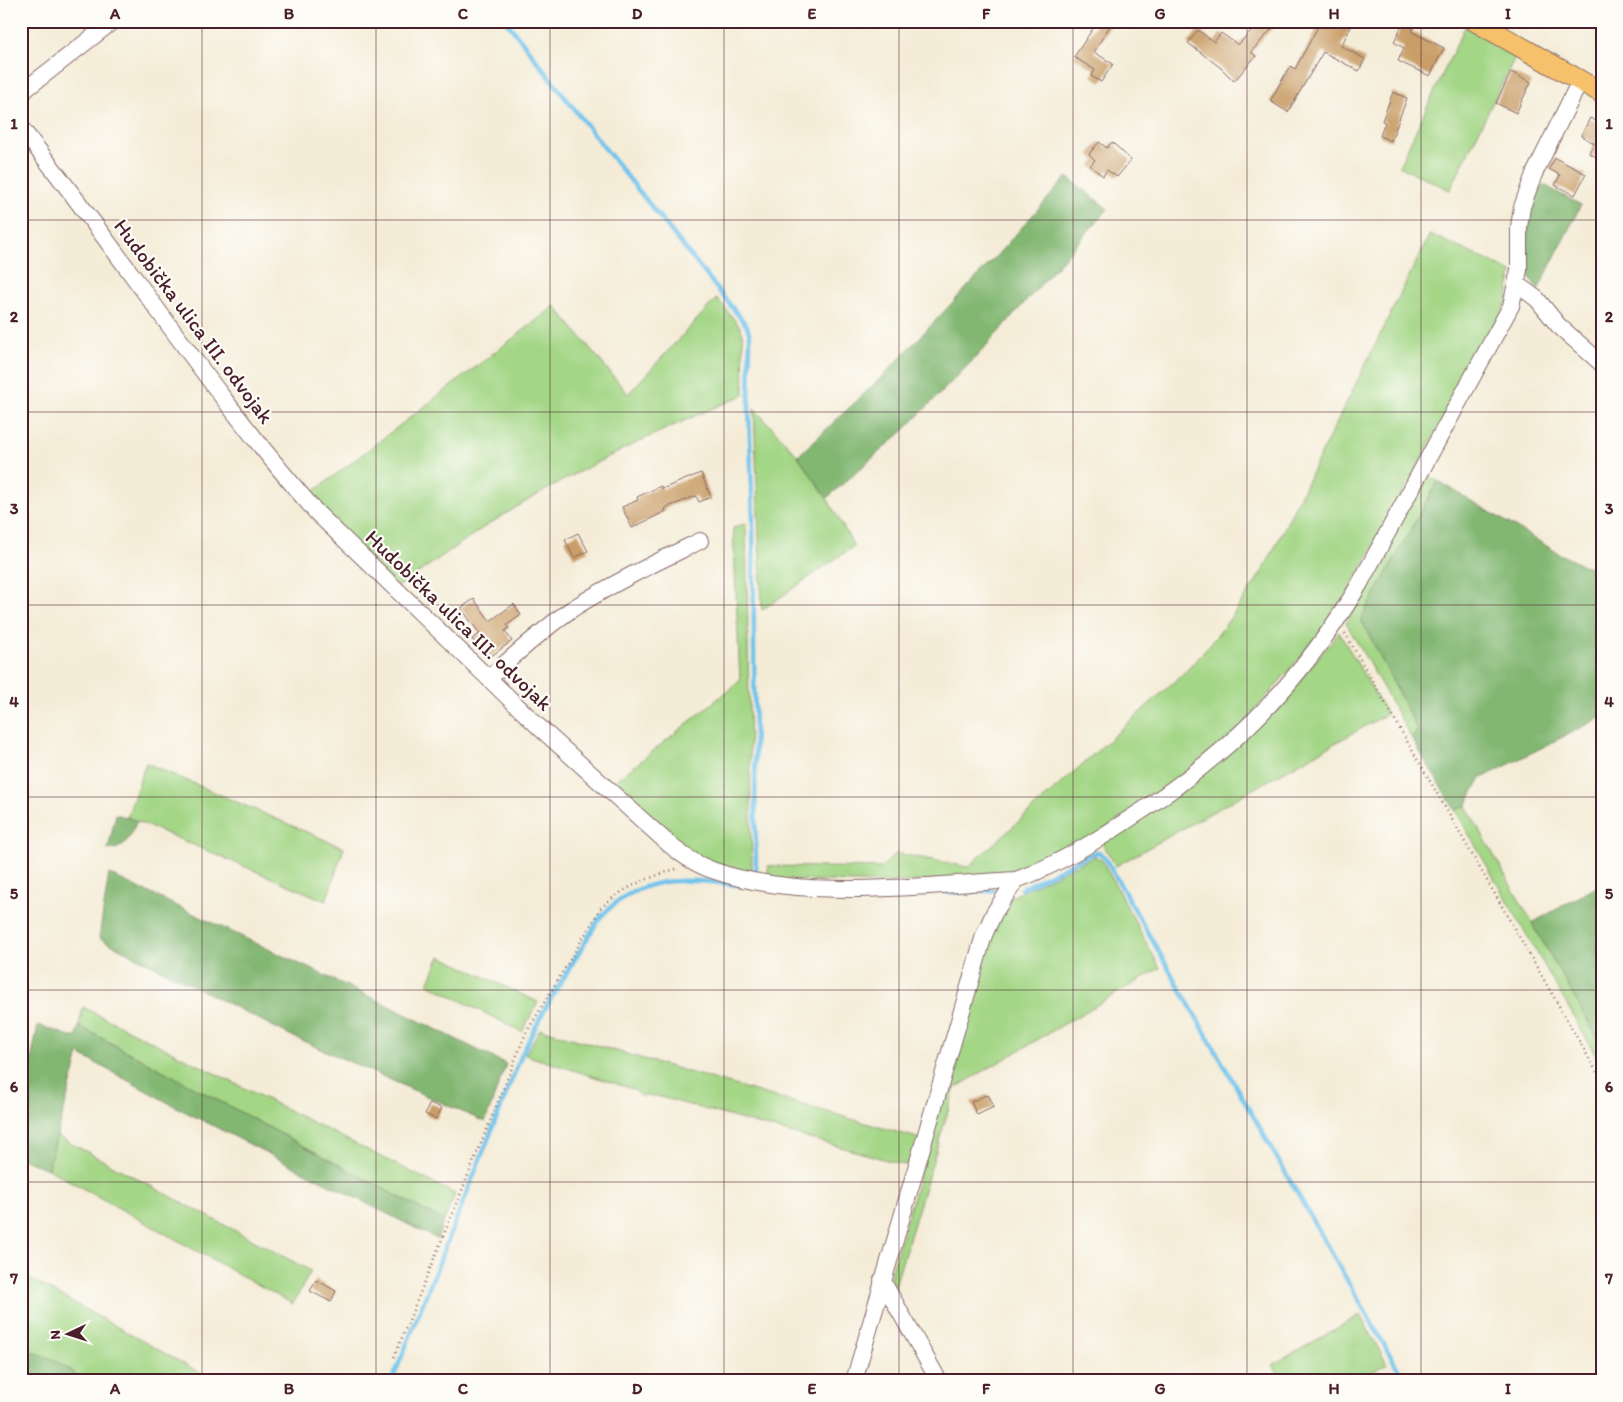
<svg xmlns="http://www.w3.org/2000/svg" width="1623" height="1402" viewBox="0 0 1623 1402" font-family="Itim,sans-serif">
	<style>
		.green { fill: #a3d685; stroke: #767a58 }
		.forest { fill: #82b772; stroke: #666b4e }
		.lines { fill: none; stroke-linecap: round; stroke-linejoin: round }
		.stream { stroke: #6fc3ec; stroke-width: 4.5 }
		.building { fill: #c99e68 }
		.minor-casing { stroke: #866767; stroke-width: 18 }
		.major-casing { stroke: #866767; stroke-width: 22 }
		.path { stroke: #866767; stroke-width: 2.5; stroke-dasharray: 1 4; stroke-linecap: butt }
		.minor { stroke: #fff; stroke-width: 16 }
		.major { stroke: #f6c16b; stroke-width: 20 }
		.grid { fill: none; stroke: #4a1f2b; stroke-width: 1; stroke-opacity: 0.55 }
		.labels { text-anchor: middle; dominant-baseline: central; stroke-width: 4.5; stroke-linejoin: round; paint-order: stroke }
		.street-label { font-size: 21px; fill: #4a1f2b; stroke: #fdfcf7 }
		.neatline { fill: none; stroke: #4a1f2b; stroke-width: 2 }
		.grid-label { font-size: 16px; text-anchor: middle; font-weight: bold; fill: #4a1f2b }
	</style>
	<rect width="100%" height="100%" fill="#fdfcf7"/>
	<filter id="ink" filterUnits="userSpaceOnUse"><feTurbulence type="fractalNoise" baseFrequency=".02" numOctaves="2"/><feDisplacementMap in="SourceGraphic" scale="10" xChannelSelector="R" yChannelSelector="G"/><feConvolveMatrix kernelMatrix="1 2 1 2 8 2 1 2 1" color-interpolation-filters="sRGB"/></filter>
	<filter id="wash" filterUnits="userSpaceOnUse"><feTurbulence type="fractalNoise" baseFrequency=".0096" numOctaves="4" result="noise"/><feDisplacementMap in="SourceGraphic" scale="20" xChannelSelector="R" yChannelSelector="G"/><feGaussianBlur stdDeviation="1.12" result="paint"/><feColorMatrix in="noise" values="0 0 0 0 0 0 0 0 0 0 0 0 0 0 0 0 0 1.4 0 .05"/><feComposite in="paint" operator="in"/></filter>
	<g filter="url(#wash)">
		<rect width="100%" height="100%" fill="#f4ecd7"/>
		<g class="green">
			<polygon points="1465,27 1516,55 1450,190 1399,166"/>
			<path d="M1430,234l82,38 -5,30 -173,316 -109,127 -127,89 -83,41 -131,8 -116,-4v-13l113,2 15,-15 72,14 218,-196c32,-33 54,-65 79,-104z"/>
			<path d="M717,298l24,30 2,11 1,56c-91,38 -179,80 -261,133 -29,19 -57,40 -85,59l-90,-91 247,-190 73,88z"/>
			<polygon points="754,408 798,456 827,498 854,546 762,610"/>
			<polygon points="1427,474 1438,481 1361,619 1418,731 1411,737 1346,623"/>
			<polygon points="746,523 752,876 697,859 612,784 740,681 733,528"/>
			<polygon points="1339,632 1387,714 1116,866 1102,843 1310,668"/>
			<polygon points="146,763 344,848 326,901 127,817"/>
			<polygon points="1466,806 1602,1046 1602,1066 1455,810"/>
			<polygon points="1095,856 1102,860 1160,968 955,1088 894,1289 889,1280 989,935 1011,897"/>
			<polygon points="440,956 538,1002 522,1032 428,984"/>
			<polygon points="83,1007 455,1194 444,1221 79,1026"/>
			<polygon points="540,1029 921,1139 912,1167 657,1096 640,1096 633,1089 525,1055"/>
			<polygon points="57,1136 311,1271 293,1304 48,1169"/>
			<polygon points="23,1275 215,1381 82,1381 71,1370 21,1349"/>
			<polygon points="1360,1315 1387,1364 1355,1381 1281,1381 1273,1365"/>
		</g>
		<g class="forest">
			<polygon points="1067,177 1108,209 978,355 904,430 827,498 798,456 884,375 990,263"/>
			<polygon points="1537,181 1581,205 1538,290 1528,274 1526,266 1529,208"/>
			<polygon points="1438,481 1560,554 1582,565 1602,569 1602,717 1480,779 1466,806 1455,810 1411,737 1418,731 1361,619"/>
			<path d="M116,814l21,7c-6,12 -11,30 -29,28z"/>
			<polygon points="109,874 387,1005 506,1064 485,1122 294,1037 99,938"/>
			<polygon points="1602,884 1602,1046 1532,923"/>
			<polygon points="38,1025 76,1038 79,1026 444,1221 437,1239 178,1108 79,1054 48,1169 21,1159 21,1112"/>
			<path d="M21,1349c25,6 43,13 61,32h-61z"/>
		</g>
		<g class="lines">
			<g class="stream">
				<polyline points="506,21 599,141 747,326 750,336 749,411 753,521 756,876"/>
				<polyline points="1021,889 1091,854 1099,852 1105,858 1405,1381"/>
				<polyline points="946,893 1001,890"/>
				<path d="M392,1381l130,-327 21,-42 56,-93c38,-44 84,-42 137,-34"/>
			</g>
		</g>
		<g id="blocks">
			<g class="building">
				<polygon points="1098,21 1113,21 1094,52 1113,64 1101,82 1091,76 1095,70 1074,57"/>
				<polygon points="1260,21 1279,21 1251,52 1256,56 1234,81 1221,68 1188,43 1198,30 1214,42 1221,33 1238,45"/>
				<polygon points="1321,21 1354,21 1341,46 1365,59 1359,71 1323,52 1288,112 1270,101 1290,66 1295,69"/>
				<polygon points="1403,23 1414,28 1412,32 1444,48 1430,76 1398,61 1404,48 1394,42"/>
				<polygon points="1511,72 1531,82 1516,113 1496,103"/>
				<polygon points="1393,92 1407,98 1391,141 1380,136 1385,122 1382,121"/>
				<polygon points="1590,118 1602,124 1602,160 1589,153 1594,143 1581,136"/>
				<polygon points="1099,142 1107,148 1112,142 1131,160 1117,177 1107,170 1103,176 1090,166 1095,160 1089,154"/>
				<polygon points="1555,158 1586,174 1575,195 1555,185 1560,175 1549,169"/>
				<polygon points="701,473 711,497 699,502 696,496 665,508 666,511 632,528 622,507 638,500 637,497 661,486 662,489"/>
				<polygon points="578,533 588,551 574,558 565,540"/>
				<polygon points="474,599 490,621 514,604 521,615 507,625 509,628 505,631 512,641 487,659 472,639 480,634 461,608"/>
				<polygon points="986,1095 989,1096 994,1107 977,1115 971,1102"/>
				<polygon points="430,1103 442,1108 436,1119 425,1114"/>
				<polygon points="316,1280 336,1291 331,1302 310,1291"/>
			</g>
		</g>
	</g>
	<g filter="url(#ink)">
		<use href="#blocks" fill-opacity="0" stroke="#866767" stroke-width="1"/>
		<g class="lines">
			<defs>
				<g id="minor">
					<polyline points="21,96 26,89 113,21"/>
					<path d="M21,128c101,126 189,264 296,385l222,214 122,110c15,14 31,26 51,33 89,32 211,15 304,10 36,-13 72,-34 104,-55 103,-65 176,-135 239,-240l152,-279 8,-36v-43l3,-20 12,-33 46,-93"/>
					<polyline points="1518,285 1537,299 1558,325 1602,364"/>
					<path d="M490,677c26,-23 53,-48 82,-68 41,-26 85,-47 128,-68"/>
					<polyline points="882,1280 939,1381"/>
					<polyline points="854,1381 984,935 994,913 1016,880"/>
				</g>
				<polyline id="major" points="1475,21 1602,93"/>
			</defs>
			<use href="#minor" class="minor-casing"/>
			<use href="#major" class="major-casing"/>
			<g class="path">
				<polyline points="1345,633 1602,1081"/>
				<path d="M394,1357l132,-324 75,-125c22,-21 47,-30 75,-39"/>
			</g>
			<use href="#minor" class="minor"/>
			<use href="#major" class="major"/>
		</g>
	</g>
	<path class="grid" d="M202,21v1360M376,21v1360M550,21v1360M724,21v1360M899,21v1360M1073,21v1360M1247,21v1360M1421,21v1360M21,220h1581M21,412h1581M21,605h1581M21,797h1581M21,990h1581M21,1182h1581"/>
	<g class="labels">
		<g class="street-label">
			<text transform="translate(194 321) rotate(53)">Hudobička ulica III. odvojak</text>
			<text transform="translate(459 620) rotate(44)">Hudobička ulica III. odvojak</text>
		</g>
	</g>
	<rect width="1623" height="1402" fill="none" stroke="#fdfcf7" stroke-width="55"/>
	<g transform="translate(68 1334) rotate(266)" stroke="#fdfcf7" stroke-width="4" paint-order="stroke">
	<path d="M0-4L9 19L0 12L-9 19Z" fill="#4a1f2b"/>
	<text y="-8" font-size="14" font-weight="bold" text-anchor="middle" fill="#4a1f2b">N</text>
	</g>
	<rect x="28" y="28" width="1568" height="1346" class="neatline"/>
	<g class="grid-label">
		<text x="115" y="19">A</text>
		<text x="289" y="19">B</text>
		<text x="463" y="19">C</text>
		<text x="637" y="19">D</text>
		<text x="812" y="19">E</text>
		<text x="986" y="19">F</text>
		<text x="1160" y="19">G</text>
		<text x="1334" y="19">H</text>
		<text x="1508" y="19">I</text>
		<text x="14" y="129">1</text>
		<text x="1609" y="129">1</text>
		<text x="14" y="322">2</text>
		<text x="1609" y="322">2</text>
		<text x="14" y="514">3</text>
		<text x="1609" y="514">3</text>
		<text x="14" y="707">4</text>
		<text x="1609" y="707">4</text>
		<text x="14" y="899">5</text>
		<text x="1609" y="899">5</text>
		<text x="14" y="1092">6</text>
		<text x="1609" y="1092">6</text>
		<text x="14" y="1284">7</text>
		<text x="1609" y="1284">7</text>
		<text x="115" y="1394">A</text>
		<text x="289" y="1394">B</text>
		<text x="463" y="1394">C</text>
		<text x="637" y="1394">D</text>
		<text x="812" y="1394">E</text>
		<text x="986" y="1394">F</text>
		<text x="1160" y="1394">G</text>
		<text x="1334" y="1394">H</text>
		<text x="1508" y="1394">I</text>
	</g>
</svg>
